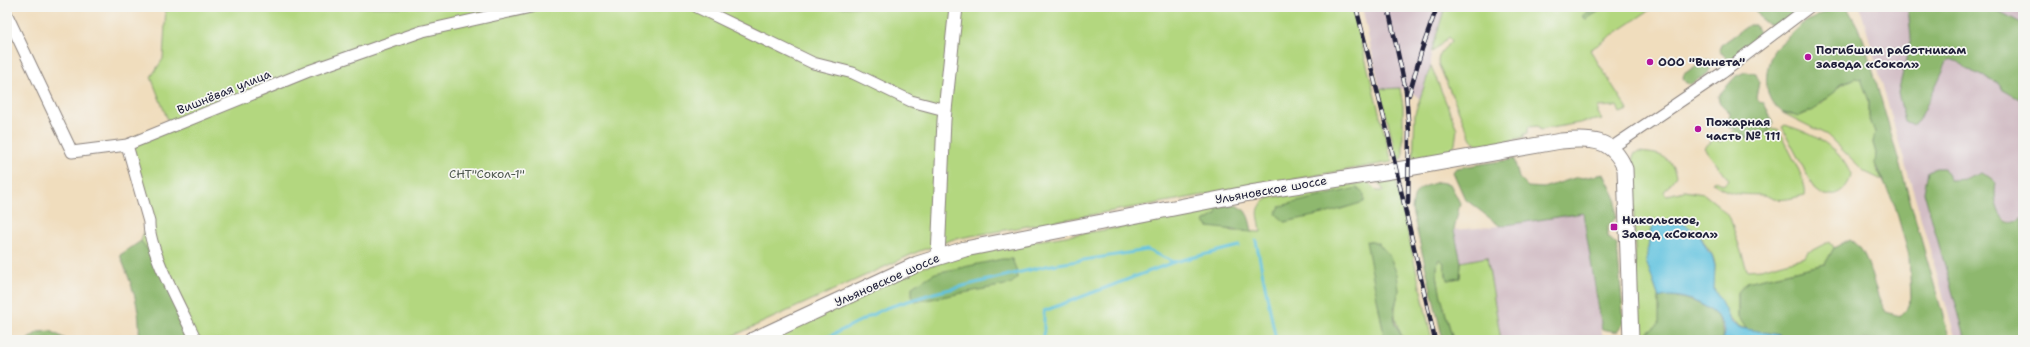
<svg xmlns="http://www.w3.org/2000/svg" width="2030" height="347" viewBox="0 0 2030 347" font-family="'Shantell Sans',sans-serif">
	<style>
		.industrial { fill: #d2bdc5 }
		.green { fill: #b3d77f; stroke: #6a7c5d }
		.forest { fill: #8eb86e; stroke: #586d54 }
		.water { fill: #61c2df; stroke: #42728d }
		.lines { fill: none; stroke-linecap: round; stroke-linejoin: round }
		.stream { stroke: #61c2df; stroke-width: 3 }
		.minor-casing { stroke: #89807c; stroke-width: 13 }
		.tertiary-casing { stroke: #89807c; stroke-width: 15 }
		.secondary-casing { stroke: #89807c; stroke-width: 17 }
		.minor { stroke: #fff; stroke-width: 11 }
		.tertiary { stroke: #fff; stroke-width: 13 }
		.secondary { stroke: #fff; stroke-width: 15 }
		.rail-casing { stroke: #22223b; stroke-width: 4.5 }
		.rail { stroke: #f6f6f2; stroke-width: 3; stroke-dasharray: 9; stroke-linecap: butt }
		.poi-dot { fill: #b5179e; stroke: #f6f6f2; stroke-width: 1.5 }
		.labels { text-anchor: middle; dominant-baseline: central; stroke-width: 3.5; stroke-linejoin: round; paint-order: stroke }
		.poi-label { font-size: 12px; font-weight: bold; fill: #22223b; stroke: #f6f6f2; text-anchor: start }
		.street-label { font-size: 12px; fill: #22223b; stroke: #f6f6f2 }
		.park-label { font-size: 12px; fill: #4e584f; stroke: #f6f6f2 }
	</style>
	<rect width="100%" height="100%" fill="#f6f6f2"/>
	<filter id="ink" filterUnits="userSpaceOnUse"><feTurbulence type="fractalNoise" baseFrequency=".025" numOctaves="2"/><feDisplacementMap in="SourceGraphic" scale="8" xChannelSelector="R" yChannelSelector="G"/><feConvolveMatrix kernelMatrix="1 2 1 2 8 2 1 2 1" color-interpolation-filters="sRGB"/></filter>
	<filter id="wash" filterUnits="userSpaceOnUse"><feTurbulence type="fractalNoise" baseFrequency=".012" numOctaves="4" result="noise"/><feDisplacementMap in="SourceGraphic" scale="16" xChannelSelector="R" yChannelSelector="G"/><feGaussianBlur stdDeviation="0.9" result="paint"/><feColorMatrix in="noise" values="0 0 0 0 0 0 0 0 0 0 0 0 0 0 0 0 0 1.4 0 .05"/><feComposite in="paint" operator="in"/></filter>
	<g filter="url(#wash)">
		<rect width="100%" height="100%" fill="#f0ddbd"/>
		<g class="industrial">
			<polygon points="1362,7 1445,7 1431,53 1431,66 1420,99 1410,91 1400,88 1380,89"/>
			<polygon points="1860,7 2023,7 2023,217 2018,221 2011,222 2004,219 1999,213 1994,198 1996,184 1992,177 1981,173 1959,181 1926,178 1924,193 1966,340 1956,340"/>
			<polygon points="1583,213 1603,340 1501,340 1487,257 1461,262 1454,230 1500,226"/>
		</g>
		<g class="green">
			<polygon points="166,7 1352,7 1392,162 954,239 917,252 724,340 191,340 156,261 141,241 148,219 126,142 169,123 151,77 163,59"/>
			<path d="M1445,7h151l-10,5v7l20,-12h48l-64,43 38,60 -8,3 -3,-7 -19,1v6l4,6 -62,11 -2,-4 -10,1v6l-4,1v3c-17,3 -40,17 -53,2l-33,-76c0,-11 7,-15 14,-22l-3,-4 -18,16z"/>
			<polygon points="1431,66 1457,129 1455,144 1452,149 1443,154 1413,161 1415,113"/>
			<path d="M1856,78h5l8,23v16l6,15 -2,11 3,10v16l8,12 -19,-9 -38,-37 -44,-22c6,0 10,2 16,2 12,0 30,-19 39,-27l3,-4z"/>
			<polygon points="1400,88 1403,106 1403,158 1399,160 1397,159 1380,89"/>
			<path d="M1785,125c29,9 54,21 66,50 -3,17 -23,27 -36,15l-33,-63z"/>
			<path d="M1737,128l11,11 5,1 14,-8 3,-4 4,2 4,-1c6,12 31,55 27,66 -9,2 -21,6 -31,4 -4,-1 -7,-4 -12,-4 -21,-1 -32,1 -50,-13l3,-2 8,5 6,-5 -25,-32 10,-9 7,3z"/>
			<path d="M1639,152c20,2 31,2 37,24l-12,16 3,3 17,-4 20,3 15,12 11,12 17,52 14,-1 44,-12 2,-4 23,-12 4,7 -9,16 -78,18 -9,11v23l9,13c-15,-2 -31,-26 -33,-41 -2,-9 3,-19 0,-28 -2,-8 -9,-14 -12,-22l-51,-9 -5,32 13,37 1,27 -12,7v8h-10l-6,-180 2,-6z"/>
			<path d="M1393,177l3,3 36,160h-28c-11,-21 -11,-27 -5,-50l-32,-48 18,98h-619l158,-73 73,-20 144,-23 75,-18 2,8 -14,8 4,5h14l11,4 28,1c-1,-16 -9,-23 8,-34l99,-16 9,9h7l-7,-11z"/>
			<path d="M1487,257l14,83h-48c-4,-18 -22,-66 -14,-82l5,5 3,17 13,-2 1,-16z"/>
		</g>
		<g class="forest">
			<polygon points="1596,7 1606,7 1586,19 1582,16"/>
			<polygon points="1753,7 1802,7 1782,22 1772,26 1763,21"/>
			<path d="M1832,7h15l15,28 13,43 75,262h-173l3,-5 -33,-5 -9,-14v-24l9,-10 78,-18 9,-16 16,-9c18,11 19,32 26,50 2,8 6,16 10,23l14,4 6,-6 5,-12 -2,-42 -14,-50 -20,-42 1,-11 -3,-10 2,-11 -6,-15v-16l-8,-22 -5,-1 -15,5 -6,9 -14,10 -7,8 -16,6 -8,-3h-7c-3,-3 -8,-7 -11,-11 -9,-14 -6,-40 3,-53l27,-25 25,-13z"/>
			<polygon points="1908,7 1991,7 2023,24 2023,101 2003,90 1997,82 1966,69 1959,62 1952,60 1947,62 1919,121 1914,125 1905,121 1898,93 1911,38"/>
			<polygon points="1749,25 1755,25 1760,35 1759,40 1734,60 1729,61 1719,50 1721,45"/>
			<polygon points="1704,60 1709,60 1712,64 1708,73 1691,84 1686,83 1683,79 1684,74"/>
			<path d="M1745,72l11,2 3,8 -3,16 3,4 5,1 9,20 -6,9 -14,8c-10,-3 -11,-11 -24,-12l-1,-5 2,-10 -11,-11 -1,-6 18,-20z"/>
			<polygon points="1514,159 1519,178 1528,187 1543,188 1578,177 1583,178 1604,174 1616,199 1616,218 1608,226 1608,237 1617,245 1624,323 1617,332 1602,329 1583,213 1500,226 1465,199 1453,172 1456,168"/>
			<path d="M1936,168h8l7,12 16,-1 14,-6 11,5 4,6c-4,17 6,52 27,33v123h-57l-42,-148 4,-21z"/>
			<path d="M1438,182l12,2 10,19 -6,27 7,32 -1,16 -13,2 -3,-17 -5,-4c-8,14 10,64 14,81h-10l-31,-130c2,-22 6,-21 26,-28z"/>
			<polygon points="1357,188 1364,194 1364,202 1328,213 1285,222 1276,214 1280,206"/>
			<path d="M1235,205c13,3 15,16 17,27l-44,-5 -4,-5 13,-8 -1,-8z"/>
			<path d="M141,241l15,20 35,79h-52c2,-34 -7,-54 -19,-85z"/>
			<polygon points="1366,241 1378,243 1389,255 1397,274 1399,290 1394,310 1395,324 1404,340 1385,340"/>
			<polygon points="1002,259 1012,259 1016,269 1017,278 1011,284 915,302 912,297 912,287 935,273"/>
			<path d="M1666,295c24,4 62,13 57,45h-75v-8l11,-8v-26z"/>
			<polygon points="51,331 67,340 27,340 38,332"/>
		</g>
		<path class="water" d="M1675,220l5,1 19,13 9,17 4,4 3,11 -1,23 18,34 9,5 39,7 -3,5h-54c1,-3 2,-7 2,-9 -3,-23 -47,-41 -66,-33l-13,-37 5,-32 3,-5z"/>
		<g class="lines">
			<g class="stream">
				<polyline points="1256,241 1276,340"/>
				<polyline points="822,340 886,308 934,293 1046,266 1147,250 1174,262"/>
				<polyline points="1044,340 1044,311 1174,262 1239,246"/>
			</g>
		</g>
	</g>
	<g filter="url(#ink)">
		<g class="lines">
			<defs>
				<g id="minor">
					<polyline points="697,7 813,63 853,73 911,101 945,110"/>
					<polyline points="7,15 72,152 127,145 309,71 423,31 531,7"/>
					<path d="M127,145l22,77c-1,28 34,90 47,118"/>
					<polyline points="1611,148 1722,73 1809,7"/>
				</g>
				<polyline id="tertiary" points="938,257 944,120 956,7"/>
				<path id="secondary" d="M753,340l164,-76 48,-15 285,-56 147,-23 164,-29c29,-3 52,-3 64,28l6,171"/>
			</defs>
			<use href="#minor" class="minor-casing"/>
			<use href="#tertiary" class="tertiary-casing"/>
			<use href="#secondary" class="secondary-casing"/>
			<use href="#minor" class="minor"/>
			<use href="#tertiary" class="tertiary"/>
			<use href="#secondary" class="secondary"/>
			<defs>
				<g id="rail">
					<polyline points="1356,7 1389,138 1435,340"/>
					<polyline points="1388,7 1406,91 1409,133 1408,203"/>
					<polyline points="1409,95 1422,49 1437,7"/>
				</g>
			</defs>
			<use href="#rail" class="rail-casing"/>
			<use href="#rail" class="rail"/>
		</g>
	</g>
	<g class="poi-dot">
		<circle cx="1808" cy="57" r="4"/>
		<circle cx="1650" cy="62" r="4"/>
		<circle cx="1698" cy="129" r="4"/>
		<rect x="1610" y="223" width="8" height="8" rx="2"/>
	</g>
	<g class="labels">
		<g class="poi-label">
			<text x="1816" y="50">Погибшим работникам<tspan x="1816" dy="14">завода «Сокол»</tspan></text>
			<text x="1658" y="62">ООО "Винета"</text>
			<text x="1706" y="122">Пожарная<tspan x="1706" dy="14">часть № 111</tspan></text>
			<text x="1622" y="220">Никольское,<tspan x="1622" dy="14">Завод «Сокол»</tspan></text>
		</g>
		<g class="street-label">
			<text transform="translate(224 92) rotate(-22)">Вишнёвая улица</text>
			<text transform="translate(1271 190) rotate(-10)">Ульяновское шоссе</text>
			<text transform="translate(887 280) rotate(-24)">Ульяновское шоссе</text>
		</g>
		<g class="park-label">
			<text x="487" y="174">СНТ"Сокол-1"</text>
		</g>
	</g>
	<rect width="2030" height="347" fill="none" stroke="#f6f6f2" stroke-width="24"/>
</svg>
